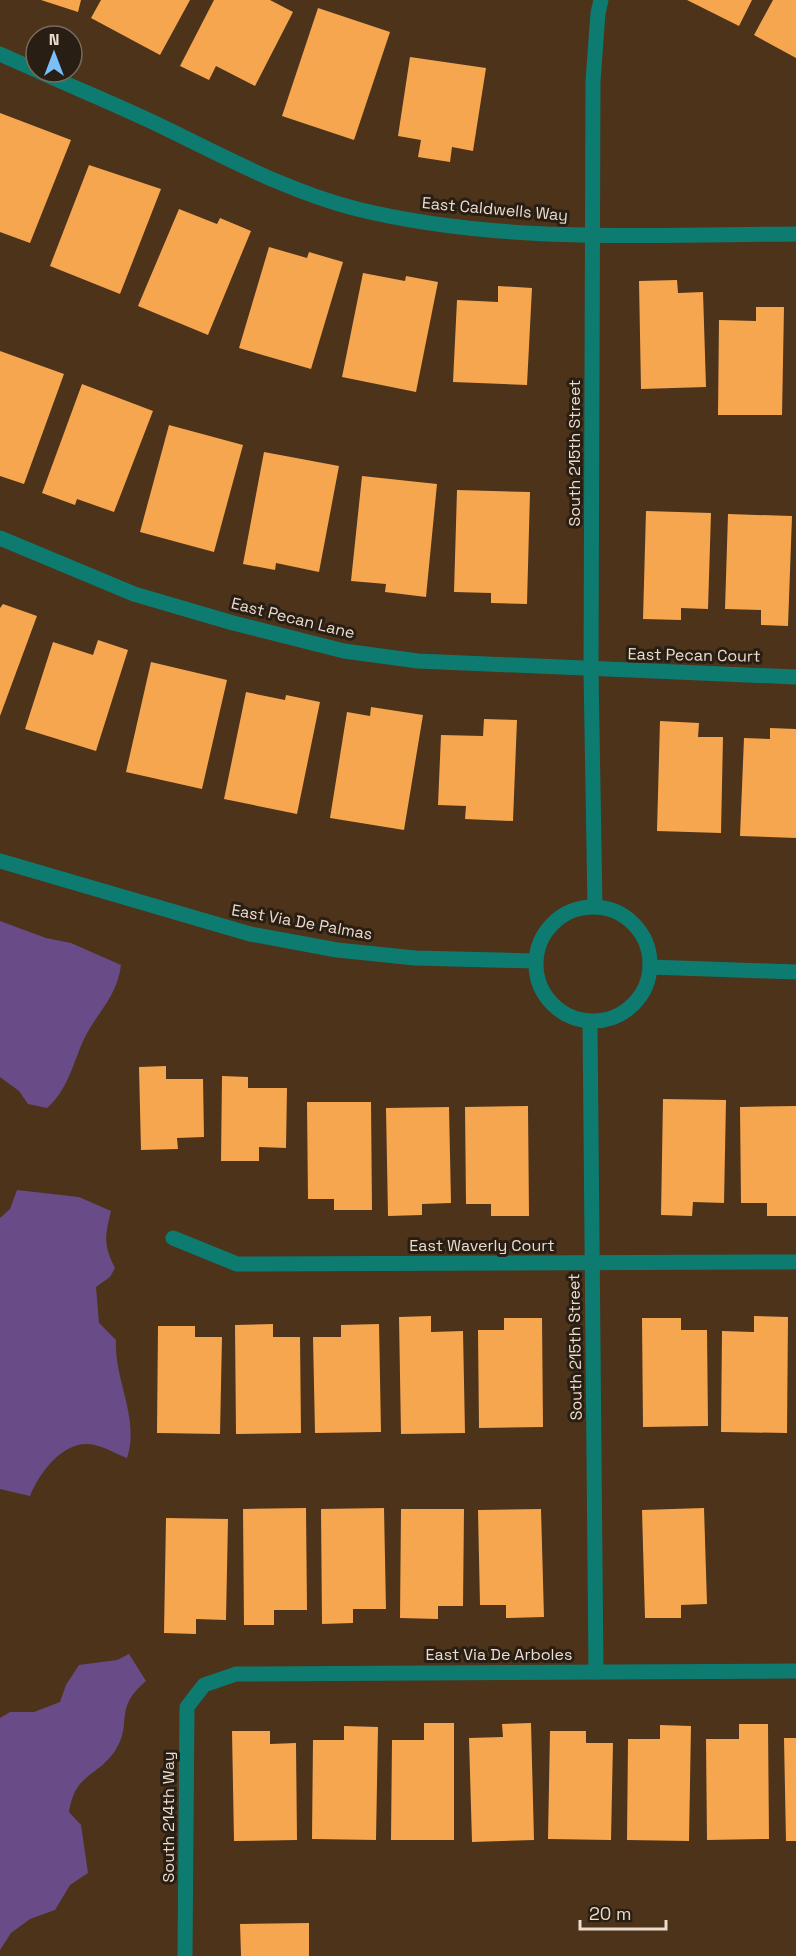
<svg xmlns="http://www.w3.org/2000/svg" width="796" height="1956" viewBox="0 0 796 1956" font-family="'Space Grotesk',sans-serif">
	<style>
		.green { fill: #694b88 }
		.building { fill: #f7a650 }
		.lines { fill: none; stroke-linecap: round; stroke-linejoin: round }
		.street { stroke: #0e7b71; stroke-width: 15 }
		.labels { text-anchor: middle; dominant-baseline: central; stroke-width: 6; stroke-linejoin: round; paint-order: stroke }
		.street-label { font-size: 16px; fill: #ecdcce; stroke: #291e13 }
	</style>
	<rect width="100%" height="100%" fill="#4c331a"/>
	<g class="green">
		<path d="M0,921l46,17 25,5 50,22c-4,32 -23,46 -37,74 -11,24 -16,51 -37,69l-19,-4 -9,-13 -19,-14z"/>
		<path d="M17,1190l62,7 32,14c-6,25 -8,34 4,57l-5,9 -14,10 3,36 17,17c-2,40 24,78 11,118 -11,-4 -29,-15 -40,-14 -27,0 -48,30 -57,52l-30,-7v-271l10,-9z"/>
		<path d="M129,1654l17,27c-34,29 -12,41 -31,70 -19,27 -40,22 -46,61l12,13 7,48 -18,12 -15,25 -25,9 -19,14 -11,17v-232l10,-6h24l26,-10 6,-17 13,-20 38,-5z"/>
	</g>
	<g class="building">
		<polygon points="41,0 81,0 78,12"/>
		<polygon points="101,0 190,0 160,55 91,18"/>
		<polygon points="214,0 270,0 293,12 255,86 216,66 209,80 180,66"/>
		<polygon points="687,0 752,0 739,26"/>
		<polygon points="773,0 796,0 796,58 754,35"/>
		<polygon points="318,8 390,32 354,140 282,116"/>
		<polygon points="410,57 486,68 473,151 452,147 450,162 418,157 421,140 398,136"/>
		<polygon points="0,113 71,140 30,243 0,232"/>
		<polygon points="89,165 161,189 120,294 50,266"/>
		<polygon points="179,209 217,224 220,218 251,231 208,335 138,306"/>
		<polygon points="269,247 307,258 309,252 343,262 311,369 239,348"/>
		<polygon points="363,273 405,281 406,276 438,282 416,392 342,377"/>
		<polygon points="677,280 678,293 703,292 706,387 641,389 639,281"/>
		<polygon points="498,286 532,288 527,385 453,382 457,300 498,302"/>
		<polygon points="756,307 784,307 782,415 718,415 719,320 756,321"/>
		<polygon points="0,351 64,374 24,484 0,476"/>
		<polygon points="82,384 153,411 114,512 77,499 75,505 42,493"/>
		<polygon points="169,425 243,445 214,552 140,532"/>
		<polygon points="264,452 339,466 319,572 276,563 275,570 243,564"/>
		<polygon points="362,476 437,484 426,597 385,592 386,584 351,581"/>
		<polygon points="457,490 530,492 527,604 491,603 491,593 454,592"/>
		<polygon points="646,511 711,513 708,609 681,608 681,620 643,619"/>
		<polygon points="728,514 792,516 788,626 761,625 761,610 725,609"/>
		<polygon points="3,604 37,616 0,716 0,608"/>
		<polygon points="98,640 128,650 96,751 25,729 53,642 93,655"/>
		<polygon points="151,662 227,680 202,789 126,772"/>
		<polygon points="246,692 285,700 286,695 320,702 297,814 224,799"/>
		<polygon points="371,707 423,715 404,830 330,818 347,712 370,716"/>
		<polygon points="484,719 517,720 513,821 465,819 466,806 438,805 441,735 483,736"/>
		<polygon points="660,721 699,723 698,737 723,737 721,833 657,831"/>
		<polygon points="770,728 796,729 796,838 740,836 744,738 770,739"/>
		<polygon points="166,1066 166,1079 203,1079 204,1137 177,1138 178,1149 141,1150 139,1067"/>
		<polygon points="222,1076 248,1077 248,1088 287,1088 286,1148 259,1147 259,1161 221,1161"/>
		<polygon points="663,1099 726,1100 724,1203 693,1202 692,1216 661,1215"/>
		<polygon points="307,1102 371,1102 372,1210 334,1210 334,1199 308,1199"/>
		<polygon points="528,1106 529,1216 491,1216 491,1204 466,1204 465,1107"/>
		<polygon points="796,1106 796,1216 767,1216 767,1203 741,1203 740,1107"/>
		<polygon points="449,1107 451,1203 422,1204 422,1215 388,1216 386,1108"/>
		<polygon points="431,1316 431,1332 463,1331 465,1433 401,1434 399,1317"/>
		<polygon points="754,1316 788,1317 787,1433 721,1432 722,1331 754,1332"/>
		<polygon points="504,1318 542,1318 543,1427 479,1428 478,1330 504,1330"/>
		<polygon points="642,1318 681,1318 681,1330 707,1330 708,1426 643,1427"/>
		<polygon points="273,1324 273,1337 300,1337 301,1433 236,1434 235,1325"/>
		<polygon points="379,1324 381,1432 315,1433 313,1337 341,1337 341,1325"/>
		<polygon points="158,1326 195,1326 195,1337 222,1337 220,1434 157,1433"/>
		<polygon points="306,1508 307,1610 274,1610 274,1625 244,1625 243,1509"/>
		<polygon points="384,1508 386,1609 353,1609 353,1623 322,1624 321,1509"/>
		<polygon points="704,1508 707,1604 681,1605 681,1618 645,1618 642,1510"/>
		<polygon points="401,1509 464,1509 463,1606 438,1606 438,1619 400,1618"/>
		<polygon points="541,1509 544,1617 506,1618 506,1605 480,1605 478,1510"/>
		<polygon points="166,1518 228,1519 226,1620 196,1619 196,1634 164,1633"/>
		<polygon points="424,1723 454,1723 454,1840 391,1840 392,1740 424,1740"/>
		<polygon points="531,1723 534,1840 472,1842 469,1738 503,1737 502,1724"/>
		<polygon points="739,1724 768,1724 769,1839 707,1840 706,1739 739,1739"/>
		<polygon points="660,1725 691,1726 689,1841 627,1840 628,1739 660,1739"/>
		<polygon points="344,1726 378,1727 376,1840 312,1839 313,1740 344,1740"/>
		<polygon points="232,1731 270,1731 270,1744 296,1743 297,1840 234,1841"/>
		<polygon points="550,1731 586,1731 586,1743 613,1743 611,1840 548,1839"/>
		<polygon points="784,1738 796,1738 796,1841 786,1841"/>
		<polygon points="309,1923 309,1956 241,1956 240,1924"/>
	</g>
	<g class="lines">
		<g class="street">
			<polyline points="0,54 36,70"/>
			<path d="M40,72c42,19 84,36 125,56 62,30 124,64 192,81 143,35 293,26 439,25"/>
			<polyline points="0,538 134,594 233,623 344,651 418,661 796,677"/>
			<polyline points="0,861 250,934 337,950 415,958 535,961"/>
			<circle cx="593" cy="964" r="57"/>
			<polyline points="595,907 591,670 593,81 598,13 601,0"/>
			<polyline points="650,967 796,972"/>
			<polyline points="590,1022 596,1672"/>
			<polyline points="173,1238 237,1264 796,1262"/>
			<polyline points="185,1956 187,1707 204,1685 236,1674 796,1671"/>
		</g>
	</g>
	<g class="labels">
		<g class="street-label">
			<text transform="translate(495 209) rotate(5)">East Caldwells Way</text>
			<text transform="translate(574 453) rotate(-90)">South 215th Street</text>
			<text transform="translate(293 618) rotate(14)">East Pecan Lane</text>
			<text transform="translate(694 655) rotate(1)">East Pecan Court</text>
			<text transform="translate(302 922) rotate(10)">East Via De Palmas</text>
			<text x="482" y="1245">East Waverly Court</text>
			<text transform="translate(575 1347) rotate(-91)">South 215th Street</text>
			<text x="499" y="1654">East Via De Arboles</text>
			<text transform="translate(168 1817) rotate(-90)">South 214th Way</text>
		</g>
	</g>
	<g transform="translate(54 54)"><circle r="28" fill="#291e13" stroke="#776a5e" stroke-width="1.5"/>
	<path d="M0-4.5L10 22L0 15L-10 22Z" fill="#7abff8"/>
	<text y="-9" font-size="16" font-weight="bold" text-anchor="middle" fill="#ecdcce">N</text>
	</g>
	<path d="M580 1920v9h86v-9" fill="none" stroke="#ecdcce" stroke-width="3"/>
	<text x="589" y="1920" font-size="18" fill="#ecdcce" stroke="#291e13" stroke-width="4.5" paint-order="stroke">20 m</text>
</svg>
